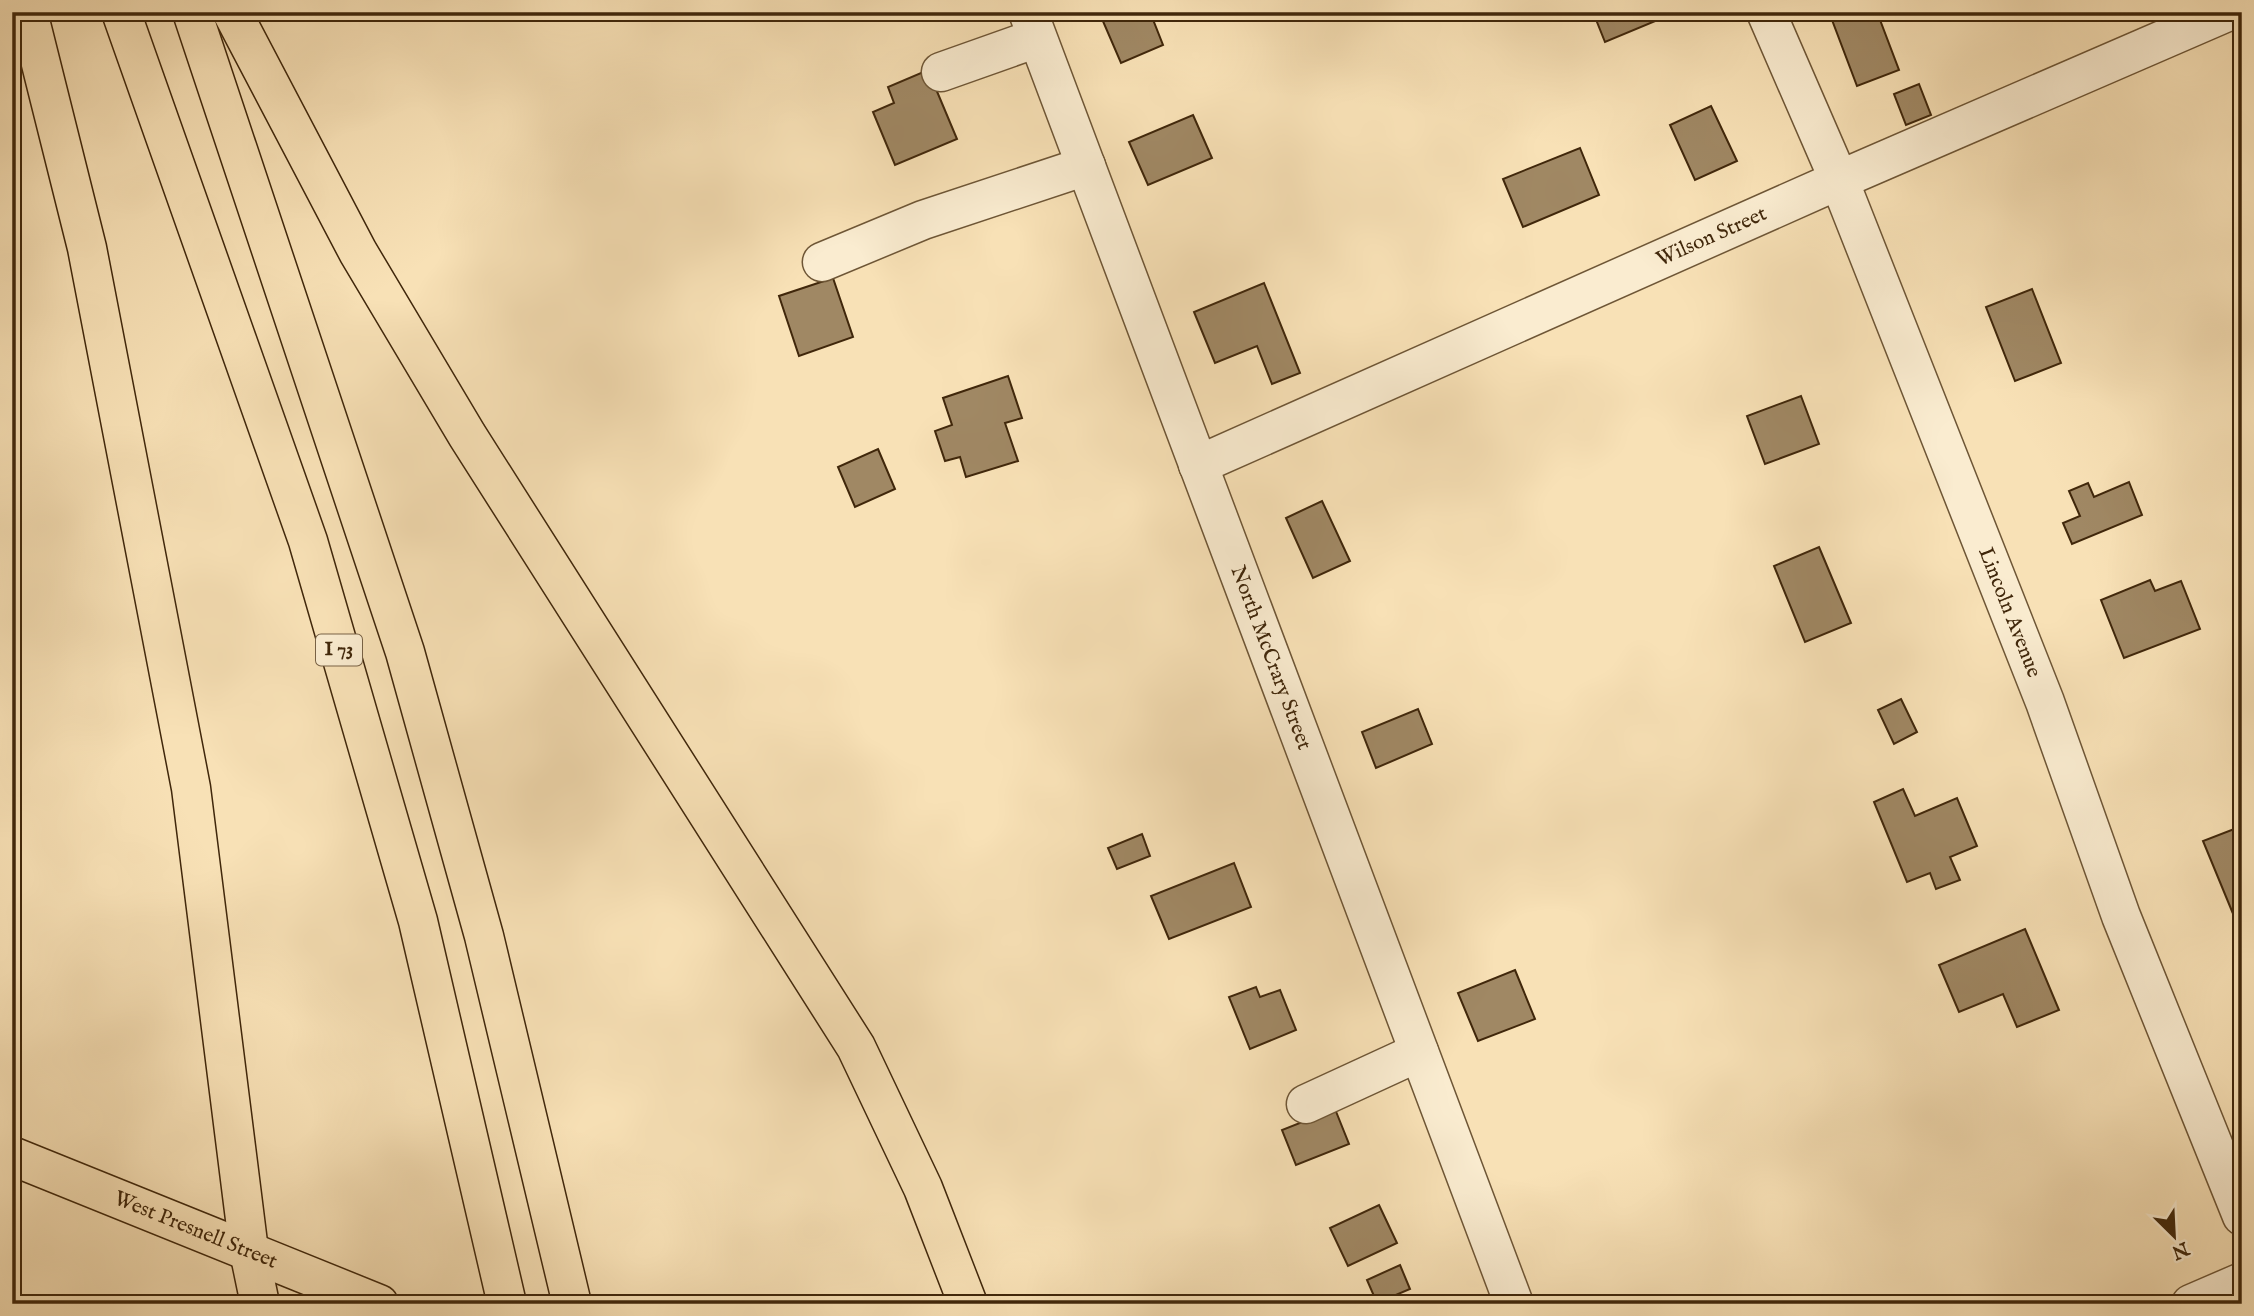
<svg xmlns="http://www.w3.org/2000/svg" width="2254" height="1316" viewBox="0 0 2254 1316" font-family="'IM FELL English',serif">
	<style>
		.building { fill: #a08864; stroke: #40270b; stroke-width: 2 }
		.lines { fill: none; stroke-linecap: round; stroke-linejoin: round }
		.minor-casing { stroke: #6e5636; stroke-width: 41 }
		.major-casing { stroke: #40270b; stroke-width: 41 }
		.highway-casing { stroke: #40270b; stroke-width: 41 }
		.minor { stroke: #faecd0; stroke-width: 38 }
		.major { stroke: #f8e1b6; stroke-width: 38 }
		.highway { stroke: #f8e1b6; stroke-width: 38 }
		.rail-casing { stroke: #40270b; stroke-width: 8 }
		.rail { stroke: #faecd0; stroke-width: 5; stroke-dasharray: 16; stroke-linecap: butt }
		.labels { text-anchor: middle; dominant-baseline: central; stroke-width: 7; stroke-linejoin: round; paint-order: stroke }
		.shield { fill: #faecd0; stroke: #786246; stroke-width: 2 }
		.shield-label { font-size: 19px; font-weight: bold; fill: #40270b }
		.street-label { font-size: 21px; fill: #40270b; stroke: #faecd0 }
	</style>
	<rect width="100%" height="100%" fill="#f8e1b6"/>
	<filter id="stains"><feTurbulence type="fractalNoise" baseFrequency=".00286" numOctaves="4"/><feColorMatrix values="0 0 0 0 .2 0 0 0 0 .09 0 0 0 0 .02 0 0 0 .5 -.17"/></filter>
	<radialGradient id="worn" r=".72"><stop offset=".6" stop-color="#630" stop-opacity="0"/><stop offset="1" stop-color="#630" stop-opacity=".3"/></radialGradient>
	<g class="building">
		<polygon points="1099,12 1150,12 1163,45 1121,63"/>
		<polygon points="1593,12 1663,12 1665,17 1605,42"/>
		<polygon points="1829,12 1877,12 1899,70 1857,86"/>
		<polygon points="928,70 957,139 895,165 873,112 894,103 888,87"/>
		<polygon points="1919,84 1931,115 1906,125 1894,94"/>
		<polygon points="1711,106 1737,161 1695,180 1670,125"/>
		<polygon points="1193,115 1212,158 1148,185 1129,142"/>
		<polygon points="1580,148 1599,195 1523,227 1503,179"/>
		<polygon points="833,278 853,337 799,356 779,296"/>
		<polygon points="1264,283 1300,373 1272,384 1257,346 1215,363 1194,312"/>
		<polygon points="2032,289 2061,363 2015,381 1986,307"/>
		<polygon points="1008,376 1022,418 1005,423 1018,461 966,477 960,457 945,461 935,431 952,425 943,398"/>
		<polygon points="1801,396 1819,444 1765,464 1747,416"/>
		<polygon points="878,449 895,489 855,507 838,467"/>
		<polygon points="2129,482 2142,515 2072,544 2063,523 2080,516 2069,491 2088,483 2094,497"/>
		<polygon points="1322,501 1350,561 1313,578 1286,518"/>
		<polygon points="1819,547 1851,623 1805,642 1774,566"/>
		<polygon points="2150,580 2155,591 2181,581 2200,629 2124,658 2101,600"/>
		<polygon points="1901,699 1917,732 1894,744 1878,710"/>
		<polygon points="1418,709 1432,744 1376,768 1362,732"/>
		<polygon points="1903,789 1915,816 1957,798 1977,846 1950,857 1960,880 1936,889 1930,873 1907,882 1874,802"/>
		<polygon points="2242,826 2242,919 2236,921 2203,841"/>
		<polygon points="1142,834 1150,856 1117,869 1108,848"/>
		<polygon points="1234,863 1251,907 1169,939 1151,896"/>
		<polygon points="2025,929 2059,1010 2017,1027 2003,994 1959,1012 1939,965"/>
		<polygon points="1515,970 1535,1019 1478,1041 1458,993"/>
		<polygon points="1256,987 1260,997 1280,990 1296,1030 1250,1049 1229,997"/>
		<polygon points="1335,1109 1349,1144 1296,1165 1282,1130"/>
		<polygon points="1379,1205 1397,1243 1348,1266 1330,1228"/>
		<polygon points="1400,1265 1410,1289 1377,1303 1367,1280"/>
	</g>
	<g class="lines">
		<defs>
			<g id="minor">
				<path id="s1" d="M1028,12l486,1292"/>
				<path id="s2" d="M1766,12l73,168 206,522 76,214 121,300"/>
				<polyline points="941,72 1037,38"/>
				<polyline points="822,262 923,220 1086,166"/>
				<path id="s3" d="M1198,465l641,-285 388,-168"/>
				<polyline points="1306,1104 1419,1052"/>
				<polyline points="2191,1304 2242,1282"/>
			</g>
			<g id="major">
				<path id="s4" d="M12,1156l367,148"/>
			</g>
			<g id="highway">
				<polyline points="28,12 87,248 191,788 249,1251 260,1304"/>
				<polyline points="121,12 308,541 418,921 507,1304"/>
				<polyline points="192,12 405,652 484,936 572,1304"/>
				<polyline points="232,12 358,252 467,435 856,1047 923,1188 968,1304"/>
			</g>
		</defs>
		<use href="#minor" class="minor-casing"/>
		<use href="#major" class="major-casing"/>
		<use href="#highway" class="highway-casing"/>
		<use href="#minor" class="minor"/>
		<use href="#major" class="major"/>
		<use href="#highway" class="highway"/>
		<defs>
			<polyline id="rail" points="12,1290 18,1304"/>
		</defs>
		<use href="#rail" class="rail-casing"/>
		<use href="#rail" class="rail"/>
	</g>
	<g class="labels">
		<rect class="shield" x="316" y="634.5" width="46" height="31" rx="5"/>
		<g class="shield-label">
			<text x="339" y="650">I 73</text>
		</g>
		<g class="street-label">
			<text stroke="none"><textPath href="#s3" startOffset="562">Wilson Street</textPath></text>
			<text stroke="none"><textPath href="#s2" startOffset="648">Lincoln Avenue</textPath></text>
			<text stroke="none"><textPath href="#s1" startOffset="690">North McCrary Street</textPath></text>
			<text stroke="none"><textPath href="#s4" startOffset="198">West Presnell Street</textPath></text>
		</g>
	</g>
	<rect width="2254" height="1316" fill="none" stroke="#f8e1b6" stroke-width="42"/>
	<rect x="14" y="14" width="2226" height="1288" fill="none" stroke="#40270b" stroke-width="3.5"/>
	<rect x="21" y="21" width="2212" height="1274" fill="none" stroke="#40270b" stroke-width="2"/>
	<g transform="translate(2174 1236) rotate(156)" stroke="#faecd0" stroke-width="5" paint-order="stroke">
	<path d="M0-5L12 26L0 18L-12 26Z" fill="#40270b"/>
	<text y="-10" font-size="19" font-weight="bold" text-anchor="middle" fill="#40270b">N</text>
	</g>
	<rect width="100%" height="100%" filter="url(#stains)"/>
	<rect width="100%" height="100%" fill="url(#worn)"/>
</svg>
